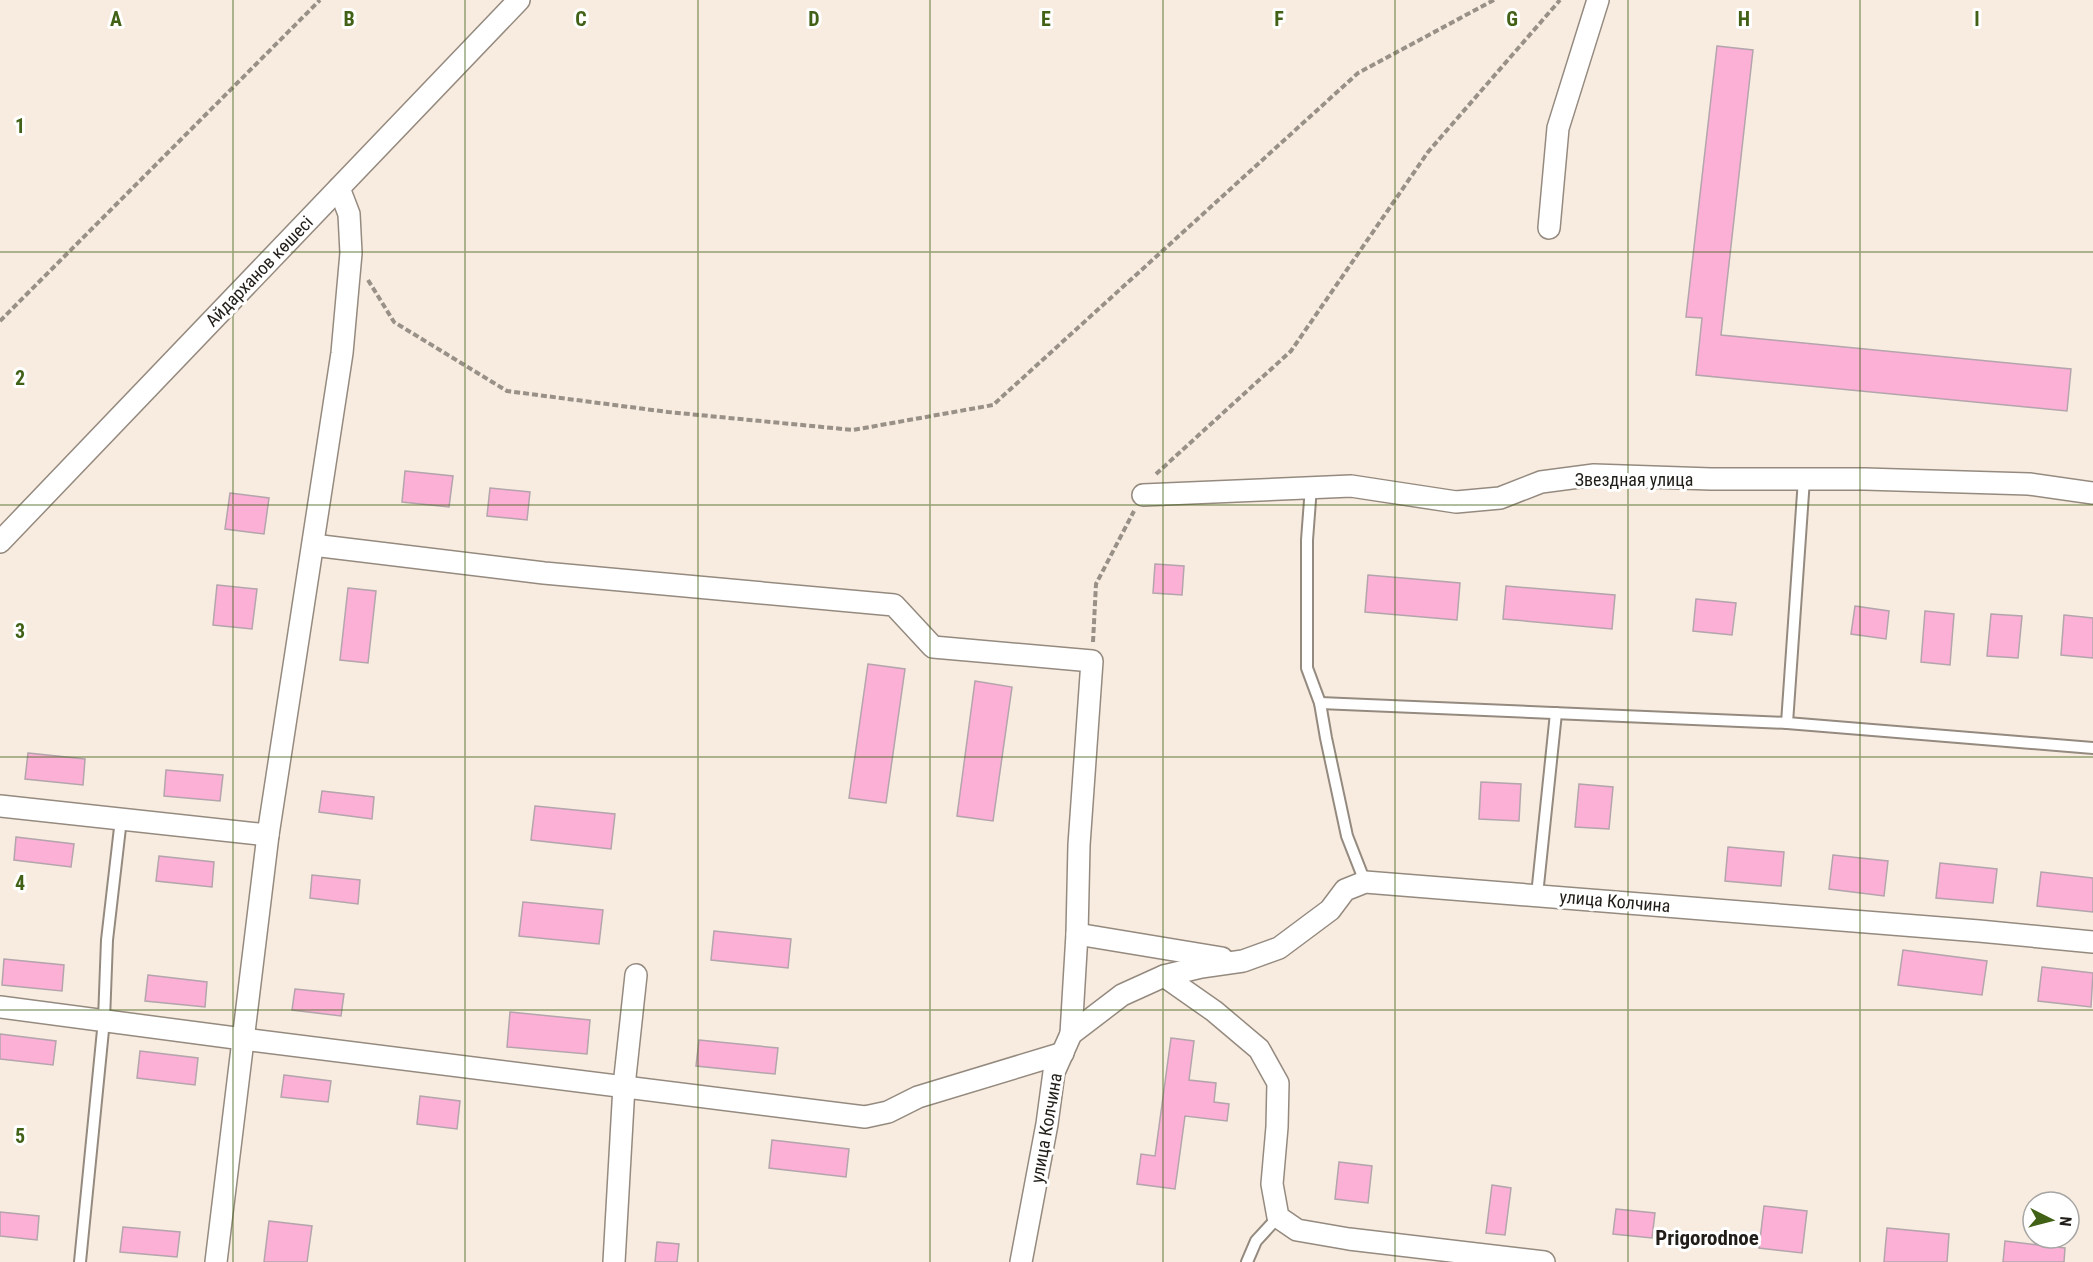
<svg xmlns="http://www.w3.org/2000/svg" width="2093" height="1262" viewBox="0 0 2093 1262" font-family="'Roboto Condensed',sans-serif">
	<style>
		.building { fill: #fcb0d6; stroke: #b4a4ac; stroke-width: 1.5 }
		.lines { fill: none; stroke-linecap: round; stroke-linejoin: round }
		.service-casing { stroke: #958a7f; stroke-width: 14 }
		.minor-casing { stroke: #958a7f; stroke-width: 24 }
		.path { stroke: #999187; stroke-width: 4; stroke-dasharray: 6 3; stroke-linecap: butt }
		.service { stroke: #fff; stroke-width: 10 }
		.minor { stroke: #fff; stroke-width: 21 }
		.grid { fill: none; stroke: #416116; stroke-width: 1.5; stroke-opacity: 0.55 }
		.labels { text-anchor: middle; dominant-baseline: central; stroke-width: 6; stroke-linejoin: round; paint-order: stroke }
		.street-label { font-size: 18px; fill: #211d18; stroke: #fff }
		.quarter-label { font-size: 21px; font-weight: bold; fill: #211d18; stroke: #fff }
		.grid-label { font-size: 20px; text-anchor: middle; font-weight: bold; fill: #416116; stroke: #fff; stroke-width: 6; stroke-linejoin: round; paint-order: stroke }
	</style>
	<rect width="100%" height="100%" fill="#f7ecdf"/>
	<g class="building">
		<polygon points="1717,46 1753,50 1721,335 2071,369 2067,411 1696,375 1702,318 1686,317"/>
		<polygon points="405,471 453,476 449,507 402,502"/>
		<polygon points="490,488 530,492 527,520 487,516"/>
		<polygon points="230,493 269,498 264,534 225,529"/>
		<polygon points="1155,564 1184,566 1182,595 1153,593"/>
		<polygon points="1368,575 1460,583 1457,620 1365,612"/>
		<polygon points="217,585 257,589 252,629 213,625"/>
		<polygon points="1506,586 1615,595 1612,629 1503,619"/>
		<polygon points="348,588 376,591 368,663 340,660"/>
		<polygon points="1696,599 1736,603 1732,635 1693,631"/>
		<polygon points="1855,606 1889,611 1886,639 1851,634"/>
		<polygon points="1925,611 1954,614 1950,665 1921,662"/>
		<polygon points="1991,614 2022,616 2018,658 1987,656"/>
		<polygon points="2064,615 2093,618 2093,658 2061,655"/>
		<polygon points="868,664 905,669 886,803 849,798"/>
		<polygon points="975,681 1012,687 993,821 957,816"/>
		<polygon points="28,753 85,759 83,785 25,779"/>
		<polygon points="166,770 223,775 220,801 164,796"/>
		<polygon points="1481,782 1521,784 1519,821 1479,819"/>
		<polygon points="1579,784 1613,787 1609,829 1575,827"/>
		<polygon points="322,791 374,797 372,819 319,812"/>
		<polygon points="535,806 615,814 611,849 531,840"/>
		<polygon points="16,837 74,844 71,867 14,860"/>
		<polygon points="1728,847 1784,852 1781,886 1725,881"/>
		<polygon points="1833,855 1888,861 1884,896 1829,889"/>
		<polygon points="159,856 214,862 212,887 156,881"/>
		<polygon points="1940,863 1997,869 1993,903 1936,898"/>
		<polygon points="2041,872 2093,878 2093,912 2037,906"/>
		<polygon points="312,875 360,880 358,904 310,898"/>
		<polygon points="523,902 603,910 599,944 519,936"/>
		<polygon points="714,931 791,939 788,968 711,960"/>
		<polygon points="1903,950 1987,961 1982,995 1898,985"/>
		<polygon points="4,959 64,965 62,991 2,985"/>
		<polygon points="2042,967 2093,973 2091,1007 2038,1001"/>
		<polygon points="148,975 207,982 205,1007 145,1001"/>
		<polygon points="295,989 344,994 341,1016 292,1010"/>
		<polygon points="510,1012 590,1020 587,1054 507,1047"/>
		<polygon points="0,1034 56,1041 53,1065 0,1059"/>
		<polygon points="1171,1038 1194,1041 1189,1080 1216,1083 1214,1102 1229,1104 1227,1121 1185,1116 1175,1189 1137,1184 1141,1154 1155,1156"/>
		<polygon points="699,1040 778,1048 775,1074 696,1066"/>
		<polygon points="140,1051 198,1058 195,1085 137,1078"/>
		<polygon points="284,1075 331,1081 328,1102 281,1097"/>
		<polygon points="420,1096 460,1101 457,1129 417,1124"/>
		<polygon points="772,1140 849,1149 846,1177 769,1168"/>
		<polygon points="1339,1162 1372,1166 1368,1203 1335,1199"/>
		<polygon points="1492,1185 1511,1188 1505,1235 1486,1233"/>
		<polygon points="1764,1206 1807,1211 1802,1253 1759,1248"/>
		<polygon points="1616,1209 1655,1213 1652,1238 1613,1234"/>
		<polygon points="0,1212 39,1216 37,1240 0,1236"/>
		<polygon points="269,1221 312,1226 307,1262 264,1262"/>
		<polygon points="123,1227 180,1232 177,1257 120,1252"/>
		<polygon points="1887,1228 1949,1234 1947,1262 1884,1262"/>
		<polygon points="2005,1241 2065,1248 2064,1262 2003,1262"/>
		<polygon points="657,1242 679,1244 677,1262 655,1262"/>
	</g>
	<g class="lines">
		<defs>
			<g id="service">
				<polyline points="1311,487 1307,540 1307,668 1320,703 1326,738 1347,836 1365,882"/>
				<polyline points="1320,703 1787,723 2093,748"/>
				<polyline points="1787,723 1804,479"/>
				<polyline points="1537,895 1556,713"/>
				<polyline points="80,1262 104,1020 107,940 121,819"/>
				<polyline points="1247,1262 1256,1241 1278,1217"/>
			</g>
			<g id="minor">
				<polyline points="1549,228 1558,128 1598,0"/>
				<polyline points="1143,495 1351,486 1456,502 1500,498 1541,482 1594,475 1711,479 1865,479 2029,484 2093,493"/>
				<polyline points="0,542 519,0"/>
				<polyline points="313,545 544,573 894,605 933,647 1092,661 1079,845 1077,934 1071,1034"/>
				<polyline points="0,806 268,835"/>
				<polyline points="1077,934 1222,958"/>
				<polyline points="1164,976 1214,1011 1259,1049 1278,1083 1277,1127 1272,1184 1278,1217 1297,1230 1349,1239 1544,1262"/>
				<polyline points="0,1007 243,1039 865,1117 888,1112 918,1097 1063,1053"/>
				<polyline points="216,1262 268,835 342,353 351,253 349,214 339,188"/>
				<polyline points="614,1262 624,1086 636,975"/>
				<polyline points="1021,1262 1047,1124 1054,1072 1071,1034 1122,995 1164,976 1201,967 1243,961 1279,948 1330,910 1345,890 1365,882 1979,931 2093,942"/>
			</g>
		</defs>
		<use href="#service" class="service-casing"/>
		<use href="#minor" class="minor-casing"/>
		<g class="path">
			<polyline points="368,280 394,322 507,391 668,412 853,430 993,405 1358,73 1494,0"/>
			<polyline points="0,321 320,0"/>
			<polyline points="1156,474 1291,351 1428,152 1560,0"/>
			<polyline points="1093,642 1096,584 1134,511"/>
		</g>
		<use href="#service" class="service"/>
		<use href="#minor" class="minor"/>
	</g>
	<path class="grid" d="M233,0v1262M465,0v1262M698,0v1262M930,0v1262M1163,0v1262M1395,0v1262M1628,0v1262M1860,0v1262M0,252h2093M0,505h2093M0,757h2093M0,1010h2093"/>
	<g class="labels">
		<g class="street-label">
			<text transform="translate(259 271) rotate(-46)">Айдарханов көшесі</text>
			<text x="1634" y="479">Звездная улица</text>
			<text transform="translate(1615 901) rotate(5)">улица Колчина</text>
			<text transform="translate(1046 1128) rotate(-80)">улица Колчина</text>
		</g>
		<g class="quarter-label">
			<text x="1707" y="1238">Prigorodnoe</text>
		</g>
	</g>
	<g class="grid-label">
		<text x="116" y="26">A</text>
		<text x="349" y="26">B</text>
		<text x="581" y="26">C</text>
		<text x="814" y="26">D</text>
		<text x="1046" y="26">E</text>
		<text x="1279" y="26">F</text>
		<text x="1512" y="26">G</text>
		<text x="1744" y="26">H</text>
		<text x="1977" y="26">I</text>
		<text x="20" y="133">1</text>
		<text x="20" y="385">2</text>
		<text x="20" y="638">3</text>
		<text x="20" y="890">4</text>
		<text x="20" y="1143">5</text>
	</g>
	<g transform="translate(2051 1220) rotate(96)"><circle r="28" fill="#ffffff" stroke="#a6a5a3" stroke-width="1.5"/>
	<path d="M0-4.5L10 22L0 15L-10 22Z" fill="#416116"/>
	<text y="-9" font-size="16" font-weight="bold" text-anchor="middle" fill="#211d18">N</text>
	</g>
</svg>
